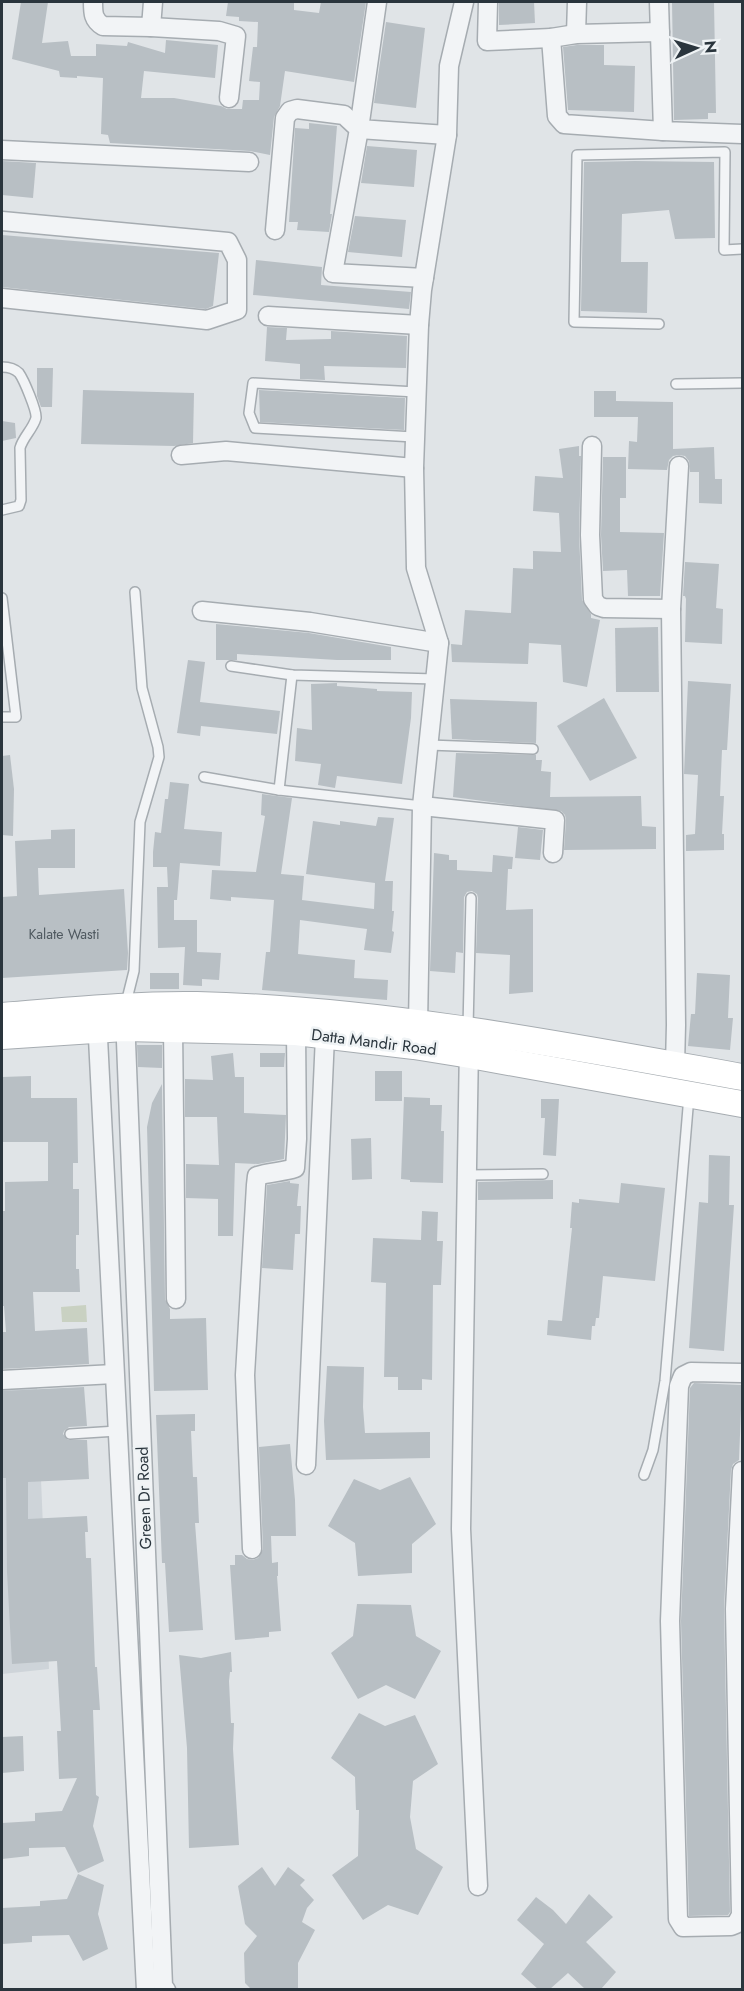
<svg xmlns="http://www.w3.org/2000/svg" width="744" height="1991" viewBox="0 0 744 1991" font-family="Jost,sans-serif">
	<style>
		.built { fill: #ced4d9 }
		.green { fill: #c9d1c2 }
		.building { fill: #b8bfc4 }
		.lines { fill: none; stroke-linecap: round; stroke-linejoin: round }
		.lane-casing { stroke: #a6acb1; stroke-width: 12 }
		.street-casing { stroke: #a6acb1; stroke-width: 21 }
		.secondary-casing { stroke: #a6acb1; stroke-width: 28 }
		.lane { stroke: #f2f4f6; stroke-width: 9 }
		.street { stroke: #f2f4f6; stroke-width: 18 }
		.secondary { stroke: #fff; stroke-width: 26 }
		.labels { text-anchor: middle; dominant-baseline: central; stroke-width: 5; stroke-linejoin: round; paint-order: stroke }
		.number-label { font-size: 14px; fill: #4e585f }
		.street-label { font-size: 16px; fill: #2a353d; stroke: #eff3f5 }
	</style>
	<rect width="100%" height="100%" fill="#e0e4e7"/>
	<polygon class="built" points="37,1384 49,1669 2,1674 2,1386"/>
	<polygon class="green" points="86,1305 87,1322 62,1322 61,1307"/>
	<g class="building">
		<polygon points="21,2 48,2 42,43 68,41 71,56 96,56 96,44 127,46 128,42 165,53 166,40 218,45 215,78 144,71 141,98 174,98 221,106 227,109 242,109 243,100 259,100 260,82 249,81 253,47 257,47 258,22 239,21 239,17 226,16 228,2 294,2 294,10 319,13 321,2 366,2 354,82 285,71 280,106 274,117 270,155 250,151 110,143 108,135 101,134 103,78 77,76 77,78 60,77 59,71 12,59"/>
		<polygon points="499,2 534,2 535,23 499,25"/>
		<polygon points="672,2 714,2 716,113 708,113 708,119 674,120"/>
		<polygon points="386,22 425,28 416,108 374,103"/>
		<polygon points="577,45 604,45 604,65 635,66 634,112 568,110 563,47"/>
		<polygon points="309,123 337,126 330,214 332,214 329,232 297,230 298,222 289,222 295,128 309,129"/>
		<polygon points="367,146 417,150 414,187 361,183"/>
		<polygon points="2,161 36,163 33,198 2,195"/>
		<polygon points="635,161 714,162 715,238 675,239 669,210 622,214 621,262 648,262 647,313 581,311 584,162"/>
		<polygon points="355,216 406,220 402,257 348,252"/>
		<polygon points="2,235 219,253 213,306 206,309 2,287"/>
		<polygon points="256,260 322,267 321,285 411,292 409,309 253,295"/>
		<polygon points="267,327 287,328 286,340 331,339 331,331 407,336 406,368 324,366 325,380 300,379 300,364 265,361"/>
		<polygon points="37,368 53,368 52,407 41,407 37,396"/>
		<polygon points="83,390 194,393 193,443 174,446 81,444"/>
		<polygon points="259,390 405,398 404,430 260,422"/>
		<polygon points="594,391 616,391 616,401 673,402 673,449 714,447 715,479 722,479 722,504 699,503 699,472 690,472 689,461 685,456 679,455 673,456 669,460 667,470 628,469 629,441 637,442 638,417 594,417"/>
		<polygon points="2,421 15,423 16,438 2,441"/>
		<polygon points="579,446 579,456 581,456 579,535 582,600 591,614 591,618 600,620 587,687 563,682 561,645 529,643 528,664 452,662 451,644 462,645 465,610 511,613 513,568 533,569 533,551 561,552 559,513 533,511 535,476 563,478 559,449"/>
		<polygon points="603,457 626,457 626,498 620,498 620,532 664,533 660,596 628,596 627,570 603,571 601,535"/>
		<polygon points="685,562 719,564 716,608 723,609 722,644 685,642 686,599 685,596 683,596"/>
		<polygon points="216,624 309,633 391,647 391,660 337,660 237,654 237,660 216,660"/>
		<polygon points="658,627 659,692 616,692 615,628"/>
		<polygon points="188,660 205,662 200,702 280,711 277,734 201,726 200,736 177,733"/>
		<polygon points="688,681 731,684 727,750 722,750 720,796 724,796 722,834 724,834 724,850 686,851 686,835 695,834 698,775 684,774"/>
		<polygon points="337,683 337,686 377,689 377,691 412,692 411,718 402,784 337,776 335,788 318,785 321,764 295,761 297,728 312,730 311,684"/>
		<polygon points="604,698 637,758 590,781 557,726"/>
		<polygon points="450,699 537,702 536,743 452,739"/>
		<polygon points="456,753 536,755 536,760 542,760 541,771 551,772 550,797 641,796 642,826 656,827 656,849 564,850 566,820 565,815 561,811 453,797"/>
		<polygon points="10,755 14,789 13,836 2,835 2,756"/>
		<polygon points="170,782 189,784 184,829 222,832 220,866 180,863 177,900 174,900 174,920 197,920 197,952 221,953 219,980 202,979 202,986 183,985 185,947 158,948 157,887 168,887 167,867 153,867 153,852 155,832 161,833 165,799 168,799"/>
		<polygon points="262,794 292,798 281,874 304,876 302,900 374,909 375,883 306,874 313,821 340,825 340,821 376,826 378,817 394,818 385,881 393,881 392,911 394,911 392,931 394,932 391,953 364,950 367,929 300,920 298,954 355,960 354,978 388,980 387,1000 262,990 266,952 270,952 274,900 231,897 231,901 210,899 212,870 256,872 265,816 261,815"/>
		<polygon points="518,827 543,830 540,860 515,858"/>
		<polygon points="75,829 75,868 38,868 39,895 124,889 128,953 127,970 2,978 2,897 17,896 15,841 51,839 51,830"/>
		<polygon points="434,853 449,855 449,860 457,860 457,870 492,872 493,855 513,857 512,869 508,869 506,910 533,909 533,992 509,994 510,955 476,953 478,898 477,894 472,891 467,892 464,897 463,953 456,952 455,973 430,971"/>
		<rect x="150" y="973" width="29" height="16"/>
		<polygon points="697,973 730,975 728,1018 733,1018 730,1050 688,1046 691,1014 695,1014"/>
		<polygon points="137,1045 162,1045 162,1068 138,1067"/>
		<polygon points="233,1053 235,1077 244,1077 244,1113 286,1115 284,1159 258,1164 235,1163 233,1236 218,1236 218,1199 186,1198 186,1164 219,1165 217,1117 185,1117 185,1079 213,1080 211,1056"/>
		<polygon points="260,1053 285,1053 284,1067 260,1067"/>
		<rect x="375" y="1071" width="27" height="30"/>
		<polygon points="31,1076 31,1098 77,1098 78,1163 73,1163 73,1189 79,1189 79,1235 76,1235 76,1269 79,1269 80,1292 33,1292 35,1331 87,1328 89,1364 2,1369 2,1332 6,1332 4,1306 2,1306 2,1211 5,1211 5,1182 48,1181 48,1142 2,1142 2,1077"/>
		<polygon points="162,1084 165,1299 170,1309 170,1319 206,1318 208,1390 154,1391 147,1127 152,1103"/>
		<polygon points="404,1097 430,1098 430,1105 442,1105 441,1131 444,1131 443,1183 410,1182 410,1180 401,1179"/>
		<polygon points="541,1099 559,1099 556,1156 543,1155 545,1118 541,1118"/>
		<polygon points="371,1138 372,1179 352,1180 351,1139"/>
		<polygon points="709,1155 730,1156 729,1205 734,1205 724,1351 689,1348 699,1202 708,1203"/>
		<polygon points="553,1180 553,1199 478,1200 478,1182"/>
		<polygon points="290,1181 290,1183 299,1184 297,1206 301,1206 300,1234 295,1234 293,1270 262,1268 267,1185"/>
		<polygon points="621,1183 665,1188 655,1281 603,1276 599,1318 596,1318 595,1326 592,1326 591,1340 547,1335 548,1320 562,1321 572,1228 570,1228 572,1202 579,1203 579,1199 619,1203"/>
		<polygon points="422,1211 438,1212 437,1241 443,1241 441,1285 433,1285 432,1380 422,1379 422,1390 398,1390 398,1377 384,1377 386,1283 371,1282 373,1238 421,1240"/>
		<polygon points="327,1366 364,1367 363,1407 365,1433 430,1432 430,1458 326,1460 324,1421"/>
		<polygon points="694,1383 742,1385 739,1460 733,1464 731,1470 724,1608 730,1912 728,1915 689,1916 681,1621 690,1388"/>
		<polygon points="84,1387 87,1426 69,1427 64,1431 63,1434 68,1440 87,1440 89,1479 28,1482 28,1519 87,1516 88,1532 85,1532 86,1558 91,1558 95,1667 97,1667 100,1710 93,1710 96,1795 99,1797 93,1826 104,1861 78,1873 65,1847 29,1848 29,1856 2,1859 2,1823 35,1821 35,1813 62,1811 77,1778 59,1779 57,1731 61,1731 57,1661 12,1664 7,1572 6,1478 3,1478 2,1450 2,1391"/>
		<polygon points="195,1414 195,1431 191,1431 193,1477 197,1477 199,1523 195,1523 203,1630 169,1632 165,1563 162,1563 156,1415"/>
		<polygon points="290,1444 295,1500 296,1536 271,1536 272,1563 278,1562 278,1576 277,1576 281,1631 269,1632 269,1637 235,1640 230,1565 235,1565 235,1555 242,1555 247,1559 253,1560 258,1558 263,1549 259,1447"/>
		<polygon points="410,1477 436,1524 412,1544 412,1573 358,1576 355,1543 328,1526 354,1479 380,1490"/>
		<polygon points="357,1604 411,1605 416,1636 441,1651 415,1699 386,1685 358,1699 331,1653 353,1636"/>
		<polygon points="231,1652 232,1672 230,1672 229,1681 231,1723 234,1723 233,1749 239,1845 189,1848 187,1748 179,1655 201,1658"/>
		<polygon points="359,1713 385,1726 415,1715 438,1764 413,1781 410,1817 416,1849 443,1867 418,1915 388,1905 363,1920 332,1875 358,1856 359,1810 356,1810 355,1777 331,1758"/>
		<polygon points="23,1736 24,1771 2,1773 2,1737"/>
		<polygon points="262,1867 275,1886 288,1867 305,1880 300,1885 314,1900 307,1908 302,1922 315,1930 298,1963 298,1989 251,1989 245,1983 244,1953 257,1936 245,1924 238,1886"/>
		<polygon points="78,1874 104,1885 98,1914 108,1949 83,1961 69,1935 32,1936 32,1942 2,1944 2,1908 40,1906 40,1901 67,1899"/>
		<polygon points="589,1894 613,1917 586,1942 616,1972 601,1989 585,1989 568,1973 550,1989 538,1989 521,1974 544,1944 517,1920 536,1897 553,1910 566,1924"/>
	</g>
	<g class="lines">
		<defs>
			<g id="lane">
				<polyline points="659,324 574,322 577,155 725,152 724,250 742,249"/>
				<path d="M2,367c7,0 12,1 17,6 5,7 18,38 17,45 -3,11 -13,19 -16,30l1,52 -2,6 -17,4"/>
				<polyline points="676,384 742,383"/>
				<polyline points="414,437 255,428 249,413 253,383 416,392"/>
				<polyline points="2,598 16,717 2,717"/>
				<polyline points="231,666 292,675 435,679"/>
				<polyline points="429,745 533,749"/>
				<polyline points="204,777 279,790 422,806"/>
				<polyline points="279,790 292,675"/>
				<polyline points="126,1003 134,971 140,822 159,757 158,747 142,688 135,592"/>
				<polyline points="468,1028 471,898"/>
				<polyline points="468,1175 543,1174"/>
				<polyline points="70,1434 117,1431"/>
				<polyline points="644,1475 653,1450 665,1381 689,1096"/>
			</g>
			<g id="street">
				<path d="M93,2c0,11 0,18 10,24l48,1 2,-25"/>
				<polyline points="377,2 359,129 447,135"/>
				<polyline points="488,2 487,41 551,38"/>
				<polyline points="659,2 663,131 742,134"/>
				<polyline points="151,27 219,31 236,36 229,98"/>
				<polyline points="660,32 576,34 551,38 557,116 564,124 663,131"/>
				<polyline points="576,34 577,2"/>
				<polyline points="2,150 249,162"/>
				<polyline points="2,221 228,242 237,260 237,310 207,320 2,298"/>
				<polyline points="275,230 285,118 290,111 297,109 344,115 359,129 333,273 424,278"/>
				<polyline points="268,316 419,325"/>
				<polyline points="592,446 590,535 593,599 598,606 604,608 671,609"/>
				<polyline points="181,455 226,451 414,468"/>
				<polyline points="202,611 310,622 439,643"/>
				<polyline points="422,806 555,820 553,853"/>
				<polyline points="125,1016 163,1986 166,1990"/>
				<polyline points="97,1018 146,1990"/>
				<polyline points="173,1028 176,1299"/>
				<polyline points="416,1035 418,1024 422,806 439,643 416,568 414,468 419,325 422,290 447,135 449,66 464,2"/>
				<polyline points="469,1045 461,1529 478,1886"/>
				<polyline points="675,1065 676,1025 671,609 679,466"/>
				<polyline points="742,1373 691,1372 683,1376 679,1386 670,1621 678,1919 683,1927 731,1926 736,1924 741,1915 735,1609 742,1471"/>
				<polyline points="2,1380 114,1374"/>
				<polyline points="306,1465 325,1036"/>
				<path d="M252,1549l-7,-174 11,-190 1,-9c13,-4 26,-4 38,-8l2,-29 -1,-107"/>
			</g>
			<g id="secondary">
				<path d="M2,1016c65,-5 129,-12 195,-11 181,4 367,40 545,72"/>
				<polyline points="2,1036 124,1028 296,1032 414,1046 470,1055 742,1104"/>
			</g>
		</defs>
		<use href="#lane" class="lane-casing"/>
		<use href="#street" class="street-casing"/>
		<use href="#secondary" class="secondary-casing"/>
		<use href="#lane" class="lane"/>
		<use href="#street" class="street"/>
		<use href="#secondary" class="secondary"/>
	</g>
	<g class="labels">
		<g class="number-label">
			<text x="64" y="934">Kalate Wasti</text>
		</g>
		<g class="street-label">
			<text transform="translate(374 1042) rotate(7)">Datta Mandir Road</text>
			<text transform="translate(144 1498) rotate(-92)">Green Dr Road</text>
		</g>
	</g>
	<rect width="744" height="1991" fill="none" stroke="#2a353d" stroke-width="6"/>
	<g transform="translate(696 48) rotate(86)" stroke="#eff3f5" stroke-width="4.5" paint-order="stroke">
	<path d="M0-4.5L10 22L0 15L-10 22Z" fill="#2a353d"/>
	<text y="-9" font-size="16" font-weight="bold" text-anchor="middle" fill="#2a353d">N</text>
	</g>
</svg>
